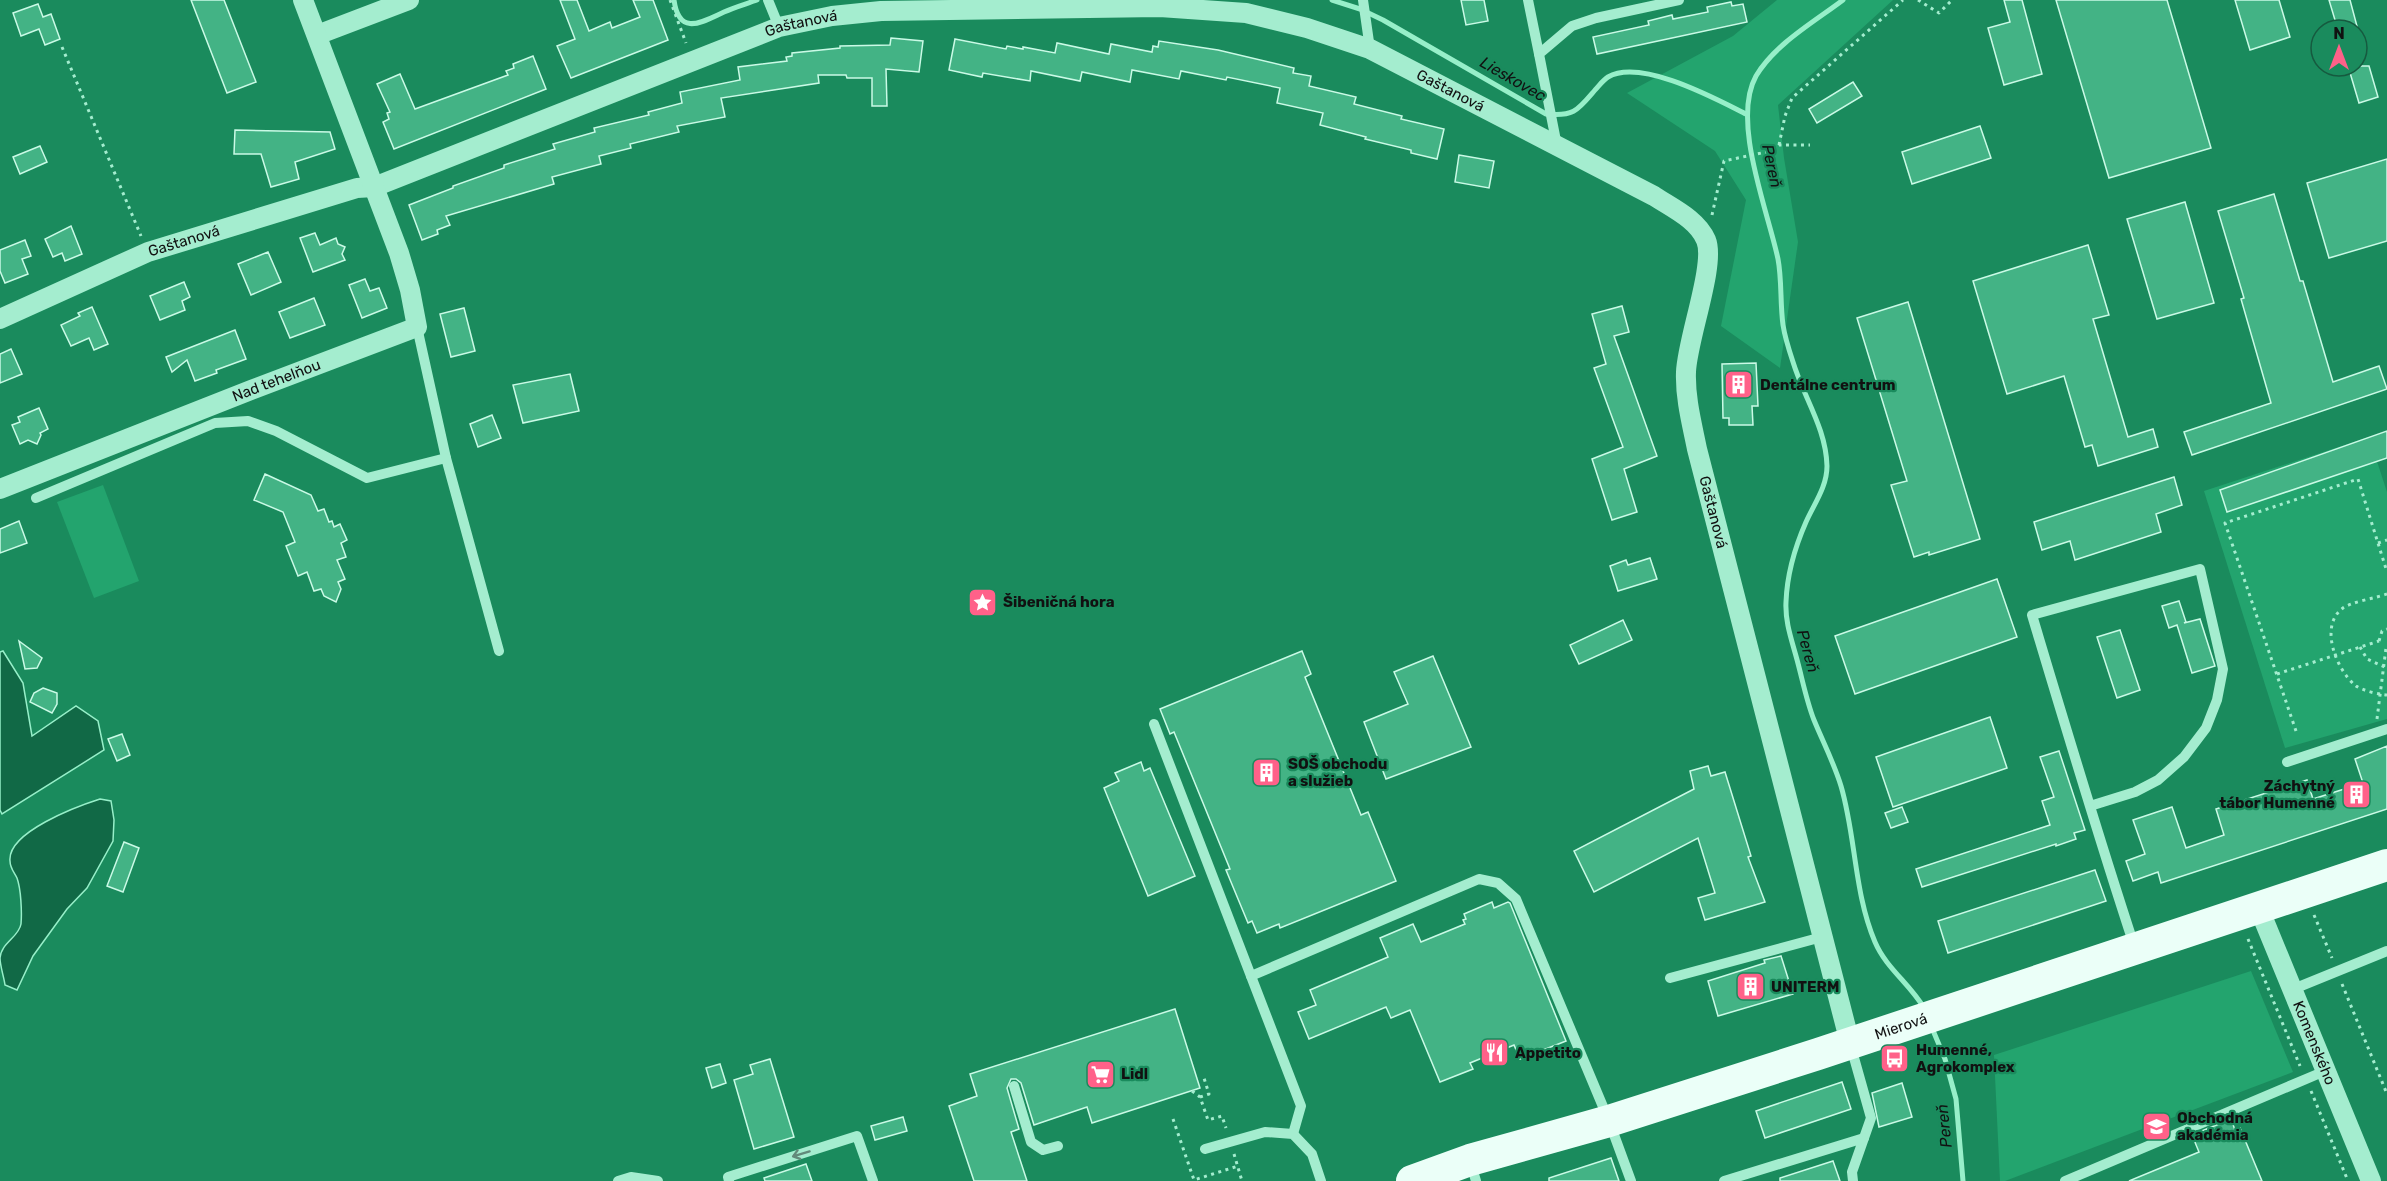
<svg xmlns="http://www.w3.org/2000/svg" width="2387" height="1181" viewBox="0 0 2387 1181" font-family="Rubik,sans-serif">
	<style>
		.green { fill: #23a46e }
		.water { fill: #116946; stroke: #97efc9; stroke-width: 1.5 }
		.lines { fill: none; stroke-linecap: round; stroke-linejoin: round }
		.stream { stroke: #97efc9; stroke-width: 5 }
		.building { fill: #43b385; stroke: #cafae6; stroke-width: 1.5 }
		.path { stroke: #a4edcf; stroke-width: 3; stroke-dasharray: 3 4.5; stroke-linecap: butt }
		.service { stroke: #a4edcf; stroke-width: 10 }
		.minor { stroke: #a4edcf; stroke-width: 20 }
		.primary { stroke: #ebfff8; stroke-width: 32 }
		.oneway { stroke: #628a7a }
		.labels { text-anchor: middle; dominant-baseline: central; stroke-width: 4.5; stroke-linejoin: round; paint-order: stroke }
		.street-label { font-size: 15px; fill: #111; stroke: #1a8b5d }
		.poi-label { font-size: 15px; font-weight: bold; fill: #111; stroke: #1a8b5d; text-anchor: start }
		.water-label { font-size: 16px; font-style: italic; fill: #111; stroke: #1a8b5d }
	</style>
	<rect width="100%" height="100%" fill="#1a8b5d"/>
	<g class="green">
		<polygon points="1777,0 1893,0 1778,105 1784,158 1798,242 1780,368 1721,326 1746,200 1715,151 1627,93 1733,36"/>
		<polygon points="2369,437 2387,492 2387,719 2285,748 2204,491"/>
		<polygon points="103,485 139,581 94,598 57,502"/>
		<polygon points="2251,971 2293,1072 2005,1181 2000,1181 1994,1055"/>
	</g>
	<g class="water">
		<polygon points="3,651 23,683 32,736 76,706 98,721 104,750 2,814 0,810 0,652"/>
		<path d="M100,799l11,2 3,19 -1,21 -26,47 -20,21 -34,47 -16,34 -12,-5c-1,-8 -5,-19 -5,-27 1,-15 19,-21 21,-34 1,-12 0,-35 -4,-46 -3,-6 -7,-10 -7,-17 -3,-29 68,-55 90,-62z"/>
	</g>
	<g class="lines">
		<g class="stream">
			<path d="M674,0c5,37 28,22 50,12 11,-5 22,-8 33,-12"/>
			<path d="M1332,0l28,9 23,11 163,94c28,3 32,-4 49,-24 4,-4 8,-10 13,-13 33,-19 108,22 138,37"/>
			<path d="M1843,0c-29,22 -68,44 -87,76 -25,45 12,135 22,183 4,21 2,44 5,66 2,13 6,25 10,37 11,36 33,66 34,104 0,21 -13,38 -21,56 -11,25 -19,53 -20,80 -1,19 5,36 10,54 6,21 10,44 18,64 9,22 20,43 27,66 15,51 13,107 34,156 11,26 35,42 49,66"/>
			<polyline points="1932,1028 1945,1059 1956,1099 1963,1181"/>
		</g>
	</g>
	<g class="building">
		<polygon points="191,0 224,0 256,82 227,93"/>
		<polygon points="560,0 577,0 589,31 610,22 612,28 640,17 633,0 653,0 668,40 571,78 557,46 575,39"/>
		<polygon points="1461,0 1484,0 1488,21 1466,25"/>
		<polygon points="2004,0 2022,0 2042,74 2004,85 1988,28 2010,22"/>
		<polygon points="2056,0 2167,0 2211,148 2109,178"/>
		<polygon points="2235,0 2279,0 2290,37 2250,50"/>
		<polygon points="2329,0 2350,0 2358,30 2338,30"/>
		<polygon points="1731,2 1732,6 1743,4 1747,22 1597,54 1593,37 1649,25 1648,21 1672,15 1673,19 1708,12 1707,7"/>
		<polygon points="38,4 43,17 51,14 60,39 45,45 39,29 21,36 13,13"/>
		<polygon points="891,38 923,41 919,72 886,69 887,106 872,106 872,78 847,78 846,75 818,75 819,83 721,98 725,117 677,126 679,132 630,144 631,148 599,156 601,164 552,177 554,184 446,216 450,225 437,230 438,234 422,240 409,205 453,188 453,186 504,168 504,165 555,149 553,144 595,132 594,128 649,115 648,112 682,103 680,92 740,80 738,67 787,61 786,57 792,56 792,53 840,48 840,46 890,45"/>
		<polygon points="955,39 1006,49 1007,46 1023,49 1023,47 1055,53 1057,43 1109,54 1111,44 1152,52 1153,46 1158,47 1159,41 1218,50 1294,68 1293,73 1311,76 1309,86 1356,97 1354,104 1402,116 1401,119 1444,129 1437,159 1411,153 1411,150 1365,139 1366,137 1320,125 1323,113 1277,103 1280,88 1227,77 1226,80 1181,71 1179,79 1132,70 1130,82 1082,72 1080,81 1031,71 1030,81 983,73 982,77 949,70"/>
		<polygon points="533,56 546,89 394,149 383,122 389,119 387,113 390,112 377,84 400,74 415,109 508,75 506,71 514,68 513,64"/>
		<polygon points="2348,66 2369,66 2378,97 2359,103"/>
		<polygon points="1853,82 1862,96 1817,123 1809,109"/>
		<polygon points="1980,126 1991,158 1912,184 1902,152"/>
		<polygon points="235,130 330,132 335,149 295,162 299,179 271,187 261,154 234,154"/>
		<polygon points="40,146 47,162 20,174 13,157"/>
		<polygon points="1459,155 1494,161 1489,188 1455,182"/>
		<polygon points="2387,159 2387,241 2329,258 2307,183"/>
		<polygon points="2274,194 2300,281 2303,281 2333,382 2379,366 2387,389 2192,455 2184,432 2271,403 2241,299 2244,298 2218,211"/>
		<polygon points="2185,202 2214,303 2157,319 2127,219"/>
		<polygon points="71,226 82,254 65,261 62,253 53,257 45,239"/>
		<polygon points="315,233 320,245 336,238 338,244 345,247 342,254 345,260 313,272 300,238"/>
		<polygon points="25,240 31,256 22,259 28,274 5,283 0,271 0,250"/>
		<polygon points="2088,245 2109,315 2093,319 2128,437 2153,429 2158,447 2098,466 2092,445 2085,447 2064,376 2007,394 1973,281"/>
		<polygon points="268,252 281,282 251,295 238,264"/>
		<polygon points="365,279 370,291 379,288 387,308 362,318 349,285"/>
		<polygon points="184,282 190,297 182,301 185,310 160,320 150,296"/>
		<polygon points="314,298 325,325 290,338 279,312"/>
		<polygon points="1908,302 1980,539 1929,555 1929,552 1914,557 1891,485 1907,481 1857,318"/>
		<polygon points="1622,306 1629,332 1614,336 1657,456 1624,469 1637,512 1612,520 1592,459 1623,447 1594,368 1606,364 1592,314"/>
		<polygon points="92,307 108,344 94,350 89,338 71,346 61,325 80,316 78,313"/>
		<polygon points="464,308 475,351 451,357 440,314"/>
		<polygon points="235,330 246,359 216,370 217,373 195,381 187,360 172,372 166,357"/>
		<polygon points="11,349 22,374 0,383 0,354"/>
		<polygon points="1756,363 1758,406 1752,406 1753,425 1729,425 1729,418 1723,418 1722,364"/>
		<polygon points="570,374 579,411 523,423 513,385"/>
		<polygon points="39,408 48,429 40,433 41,435 37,444 28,440 20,444 12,425 20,422 18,417"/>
		<polygon points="492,415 501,438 478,447 470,424"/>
		<polygon points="2387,431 2387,458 2227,512 2220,490"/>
		<polygon points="265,474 311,495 318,511 324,509 329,522 332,521 334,527 340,524 347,540 341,543 346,557 337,560 345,579 338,582 341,589 336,602 324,596 321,589 314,591 307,572 298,576 286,546 295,542 283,512 254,500"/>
		<polygon points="2174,477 2182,505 2156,514 2161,532 2075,560 2070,541 2042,550 2034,522"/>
		<polygon points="19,521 27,543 0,553 0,529"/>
		<polygon points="1650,558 1657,579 1618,591 1610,566 1626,560 1628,565"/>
		<polygon points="1997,579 2017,637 1855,694 1835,636"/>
		<polygon points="2179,601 2186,622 2184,623 2200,619 2215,666 2192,673 2177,625 2169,628 2162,606"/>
		<polygon points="1623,620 1632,640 1579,664 1570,645"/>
		<polygon points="2120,630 2140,690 2117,698 2097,637"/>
		<polygon points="19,641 42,658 37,668 25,669"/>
		<polygon points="1302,651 1311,674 1305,677 1361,815 1368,812 1396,881 1280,928 1279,924 1257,933 1252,921 1248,923 1226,870 1230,869 1174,732 1170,734 1160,709"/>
		<polygon points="1433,656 1471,747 1386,779 1364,722 1408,704 1394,672"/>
		<polygon points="43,688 57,693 57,704 52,713 30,702 34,693"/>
		<polygon points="1990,717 2007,768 1893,807 1876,757"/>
		<polygon points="122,734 130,755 117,761 108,739"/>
		<polygon points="2387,746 2387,809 2161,883 2158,872 2133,881 2126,861 2145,854 2133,820 2172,807 2186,848 2224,835 2216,809 2307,780 2313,799 2363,783 2355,759"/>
		<polygon points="2059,751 2085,830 2074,833 2076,839 2056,846 2056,844 1922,887 1916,869 2050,825 2042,801 2054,797 2040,757"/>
		<polygon points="1141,762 1144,771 1150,768 1195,876 1148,896 1104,788 1119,781 1115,773"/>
		<polygon points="1708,766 1711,776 1725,772 1751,856 1748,857 1765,902 1705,920 1698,898 1715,893 1698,838 1594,892 1574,851 1694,789 1690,771"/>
		<polygon points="1902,807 1908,822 1891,828 1885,813"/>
		<polygon points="124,842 139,848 123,892 107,886"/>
		<polygon points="2095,870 2106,901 1948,953 1938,921"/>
		<polygon points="1492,902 1494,908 1508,902 1510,903 1566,1041 1520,1059 1514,1045 1470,1063 1473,1069 1440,1082 1410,1010 1391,1018 1386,1007 1309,1039 1298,1012 1316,1005 1310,990 1388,957 1380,938 1413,924 1421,942 1465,924 1463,920 1466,919 1464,914"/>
		<polygon points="1781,956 1793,994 1718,1016 1708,981 1765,963 1764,960"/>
		<polygon points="1175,1009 1200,1088 1092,1123 1087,1107 1034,1125 1021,1083 1016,1079 1011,1079 1007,1088 1019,1129 1011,1132 1027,1181 974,1181 949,1106 977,1096 970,1074"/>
		<polygon points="770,1059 794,1137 754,1149 734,1080 753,1074 750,1065"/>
		<polygon points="720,1064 726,1083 712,1088 706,1068"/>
		<polygon points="1842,1082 1851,1109 1765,1138 1756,1111"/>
		<polygon points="1902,1083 1912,1117 1879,1127 1872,1093"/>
		<polygon points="903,1117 907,1131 875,1140 871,1126"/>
		<polygon points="2231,1119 2235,1130 2240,1128 2262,1181 2129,1181 2199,1152 2192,1135"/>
		<polygon points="1611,1158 1619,1181 1549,1181 1549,1178"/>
		<polygon points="1833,1161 1840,1181 1780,1181 1780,1178"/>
		<polygon points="806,1164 812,1181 765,1181 764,1178"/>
	</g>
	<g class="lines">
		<g class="path">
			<polyline points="670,0 686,43"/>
			<polyline points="1918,0 1939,13 1952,0"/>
			<polyline points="62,47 141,236"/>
			<polyline points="1779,145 1785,116 1792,98 1903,0"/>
			<polyline points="1712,215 1724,161 1766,152 1779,145 1810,145"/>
			<polyline points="2378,543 2387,540"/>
			<path d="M2387,594c-11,4 -36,8 -44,14 -25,18 -6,63 13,78 8,5 21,8 31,9"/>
			<polyline points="2379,641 2382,631 2387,629"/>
			<polyline points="2360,647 2367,659 2387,668"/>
			<polyline points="2277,674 2379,641"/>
			<polyline points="2377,719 2386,648"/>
			<polyline points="2296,731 2225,523 2358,479 2387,572"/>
			<polyline points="2314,915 2332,958"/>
			<polyline points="2248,939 2300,1066"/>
			<polyline points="2342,984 2387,1094"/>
			<polyline points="1192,1091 1200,1097 1208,1120 1222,1116 1226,1128"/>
			<polyline points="2311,1091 2348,1181"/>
			<polyline points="1200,1097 1209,1094 1204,1078"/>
			<polyline points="1173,1119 1194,1180 1238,1166"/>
			<polyline points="1234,1154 1242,1181"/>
		</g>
		<g class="service">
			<polyline points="768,0 779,27"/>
			<polyline points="1363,0 1370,49"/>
			<polyline points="1528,0 1539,54"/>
			<polyline points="1557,146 1539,54 1572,26 1596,18 1679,0"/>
			<polyline points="417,327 446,458 499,651"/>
			<polyline points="36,498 215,423 248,421 276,431 367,478 446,458"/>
			<polyline points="1154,724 1301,1106 1293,1134"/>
			<polyline points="2287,762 2387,729"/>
			<path d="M2090,806l45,-14 23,-12 26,-23 22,-29 11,-28 6,-31 -23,-100 -168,46c33,110 66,221 102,330"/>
			<polyline points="1251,976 1479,879 1498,883 1516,899 1609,1121 1631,1181"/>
			<polyline points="1670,978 1822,937"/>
			<polyline points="2291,990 2387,951"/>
			<polyline points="1851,1047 1871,1118 1852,1172 1853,1181"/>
			<polyline points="1014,1086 1031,1142 1043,1150 1058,1146"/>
			<polyline points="1205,1149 1265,1132 1293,1134 1312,1154 1321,1181"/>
			<polyline points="1470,1161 1476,1181"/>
			<polyline points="618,1181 631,1177 658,1181"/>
			<polyline points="729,1181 728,1177 857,1136 873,1181"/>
			<polyline points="1724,1181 1864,1138"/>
			<polyline points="2065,1181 2325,1071"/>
		</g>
		<g class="minor">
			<polyline points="317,35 409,0"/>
			<path id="s1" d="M0,319l148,-67 209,-64 17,-1 405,-160 53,-11 49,-5 279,-4 86,6 61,15 63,21 284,147c18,12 43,23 52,44 10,24 -19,100 -20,132 -1,26 6,52 11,77l153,594"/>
			<path id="s2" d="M0,489l251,-99 166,-63 -7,-37 -11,-37 -96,-253"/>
			<path id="s3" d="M2258,906l113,275"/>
		</g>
		<path class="primary" id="s4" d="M1412,1181l58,-21 139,-39 209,-67 569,-189"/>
	</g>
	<defs><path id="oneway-shaft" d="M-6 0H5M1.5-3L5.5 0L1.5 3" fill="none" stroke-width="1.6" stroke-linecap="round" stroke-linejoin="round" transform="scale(1.5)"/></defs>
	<use class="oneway" href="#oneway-shaft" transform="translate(801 1154) rotate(163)"/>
	<defs>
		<symbol id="building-square" viewBox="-11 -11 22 22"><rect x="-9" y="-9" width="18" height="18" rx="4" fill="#ff6189" stroke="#1a8b5d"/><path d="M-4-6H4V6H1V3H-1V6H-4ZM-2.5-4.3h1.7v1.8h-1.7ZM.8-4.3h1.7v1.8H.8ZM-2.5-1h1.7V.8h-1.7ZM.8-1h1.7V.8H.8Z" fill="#fff"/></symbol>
		<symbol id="sight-square" viewBox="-11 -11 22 22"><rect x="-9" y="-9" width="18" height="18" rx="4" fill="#ff6189" stroke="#1a8b5d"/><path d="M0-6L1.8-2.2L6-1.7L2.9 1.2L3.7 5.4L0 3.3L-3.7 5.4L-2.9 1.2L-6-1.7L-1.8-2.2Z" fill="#fff"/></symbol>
		<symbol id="restaurant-square" viewBox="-11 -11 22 22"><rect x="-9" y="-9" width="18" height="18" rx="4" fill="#ff6189" stroke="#1a8b5d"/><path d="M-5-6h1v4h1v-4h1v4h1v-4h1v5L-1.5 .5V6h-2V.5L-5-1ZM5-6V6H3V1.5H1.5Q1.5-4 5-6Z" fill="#fff"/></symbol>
		<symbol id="bus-square" viewBox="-11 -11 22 22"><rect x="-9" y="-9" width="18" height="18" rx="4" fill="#ff6189" stroke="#1a8b5d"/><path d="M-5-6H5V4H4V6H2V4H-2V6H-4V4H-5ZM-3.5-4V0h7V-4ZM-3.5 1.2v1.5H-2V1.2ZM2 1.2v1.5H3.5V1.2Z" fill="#fff"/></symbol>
		<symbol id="supermarket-square" viewBox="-11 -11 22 22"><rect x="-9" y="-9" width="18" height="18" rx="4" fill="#ff6189" stroke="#1a8b5d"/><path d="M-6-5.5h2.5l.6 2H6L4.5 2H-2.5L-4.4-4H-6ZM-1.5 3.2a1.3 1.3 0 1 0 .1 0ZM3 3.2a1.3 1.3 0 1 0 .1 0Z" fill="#fff"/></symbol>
		<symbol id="school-square" viewBox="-11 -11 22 22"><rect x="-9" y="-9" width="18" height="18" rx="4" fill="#ff6189" stroke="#1a8b5d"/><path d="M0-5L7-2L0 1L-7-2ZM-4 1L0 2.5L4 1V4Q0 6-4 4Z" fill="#fff"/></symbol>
	</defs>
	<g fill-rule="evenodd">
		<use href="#building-square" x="1722" y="368" width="33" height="33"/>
		<use href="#sight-square" x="966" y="586" width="33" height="33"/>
		<use href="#building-square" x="1250" y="756" width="33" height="33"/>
		<use href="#building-square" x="2340" y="778" width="33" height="33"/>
		<use href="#building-square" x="1734" y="970" width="33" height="33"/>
		<use href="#restaurant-square" x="1478" y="1036" width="33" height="33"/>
		<use href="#bus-square" x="1878" y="1042" width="33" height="33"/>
		<use href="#supermarket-square" x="1084" y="1058" width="33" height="33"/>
		<use href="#school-square" x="2140" y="1110" width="33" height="33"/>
	</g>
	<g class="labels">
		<g class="street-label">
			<text stroke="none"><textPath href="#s1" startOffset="856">Gaštanová</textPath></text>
			<text stroke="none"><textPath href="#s1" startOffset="1522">Gaštanová</textPath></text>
			<text stroke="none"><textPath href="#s1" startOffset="200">Gaštanová</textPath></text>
			<text stroke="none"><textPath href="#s2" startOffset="297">Nad tehelňou</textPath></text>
			<text stroke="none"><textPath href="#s1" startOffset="2098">Gaštanová</textPath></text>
			<text stroke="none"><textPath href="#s4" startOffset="513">Mierová</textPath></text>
			<text stroke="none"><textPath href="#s3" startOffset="148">Komenského</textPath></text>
		</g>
		<g class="poi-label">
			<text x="1760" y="385">Dentálne centrum</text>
			<text x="1003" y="602">Šibeničná hora</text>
			<text x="1288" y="764">SOŠ obchodu<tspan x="1288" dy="17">a služieb</tspan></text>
			<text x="2335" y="786" text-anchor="end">Záchytný<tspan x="2335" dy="17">tábor Humenné</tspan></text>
			<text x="1771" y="987">UNITERM</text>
			<text x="1916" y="1050">Humenné,<tspan x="1916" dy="17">Agrokomplex</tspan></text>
			<text x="1515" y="1053">Appetito</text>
			<text x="1121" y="1074">Lidl</text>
			<text x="2177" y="1118">Obchodná<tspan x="2177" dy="17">akadémia</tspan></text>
		</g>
		<g class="water-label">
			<text transform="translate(1513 79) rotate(30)">Lieskovec</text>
			<text transform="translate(1772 166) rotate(78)">Pereň</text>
			<text transform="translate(1808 651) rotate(74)">Pereň</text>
			<text transform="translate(1944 1126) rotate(-96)">Pereň</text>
		</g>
	</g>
	<g transform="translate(2339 48)"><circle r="28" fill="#1a8b5d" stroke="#165a3f" stroke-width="1.5"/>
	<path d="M0-4.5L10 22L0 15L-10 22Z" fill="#ff6189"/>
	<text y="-9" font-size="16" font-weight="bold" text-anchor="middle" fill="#111111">N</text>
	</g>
</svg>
